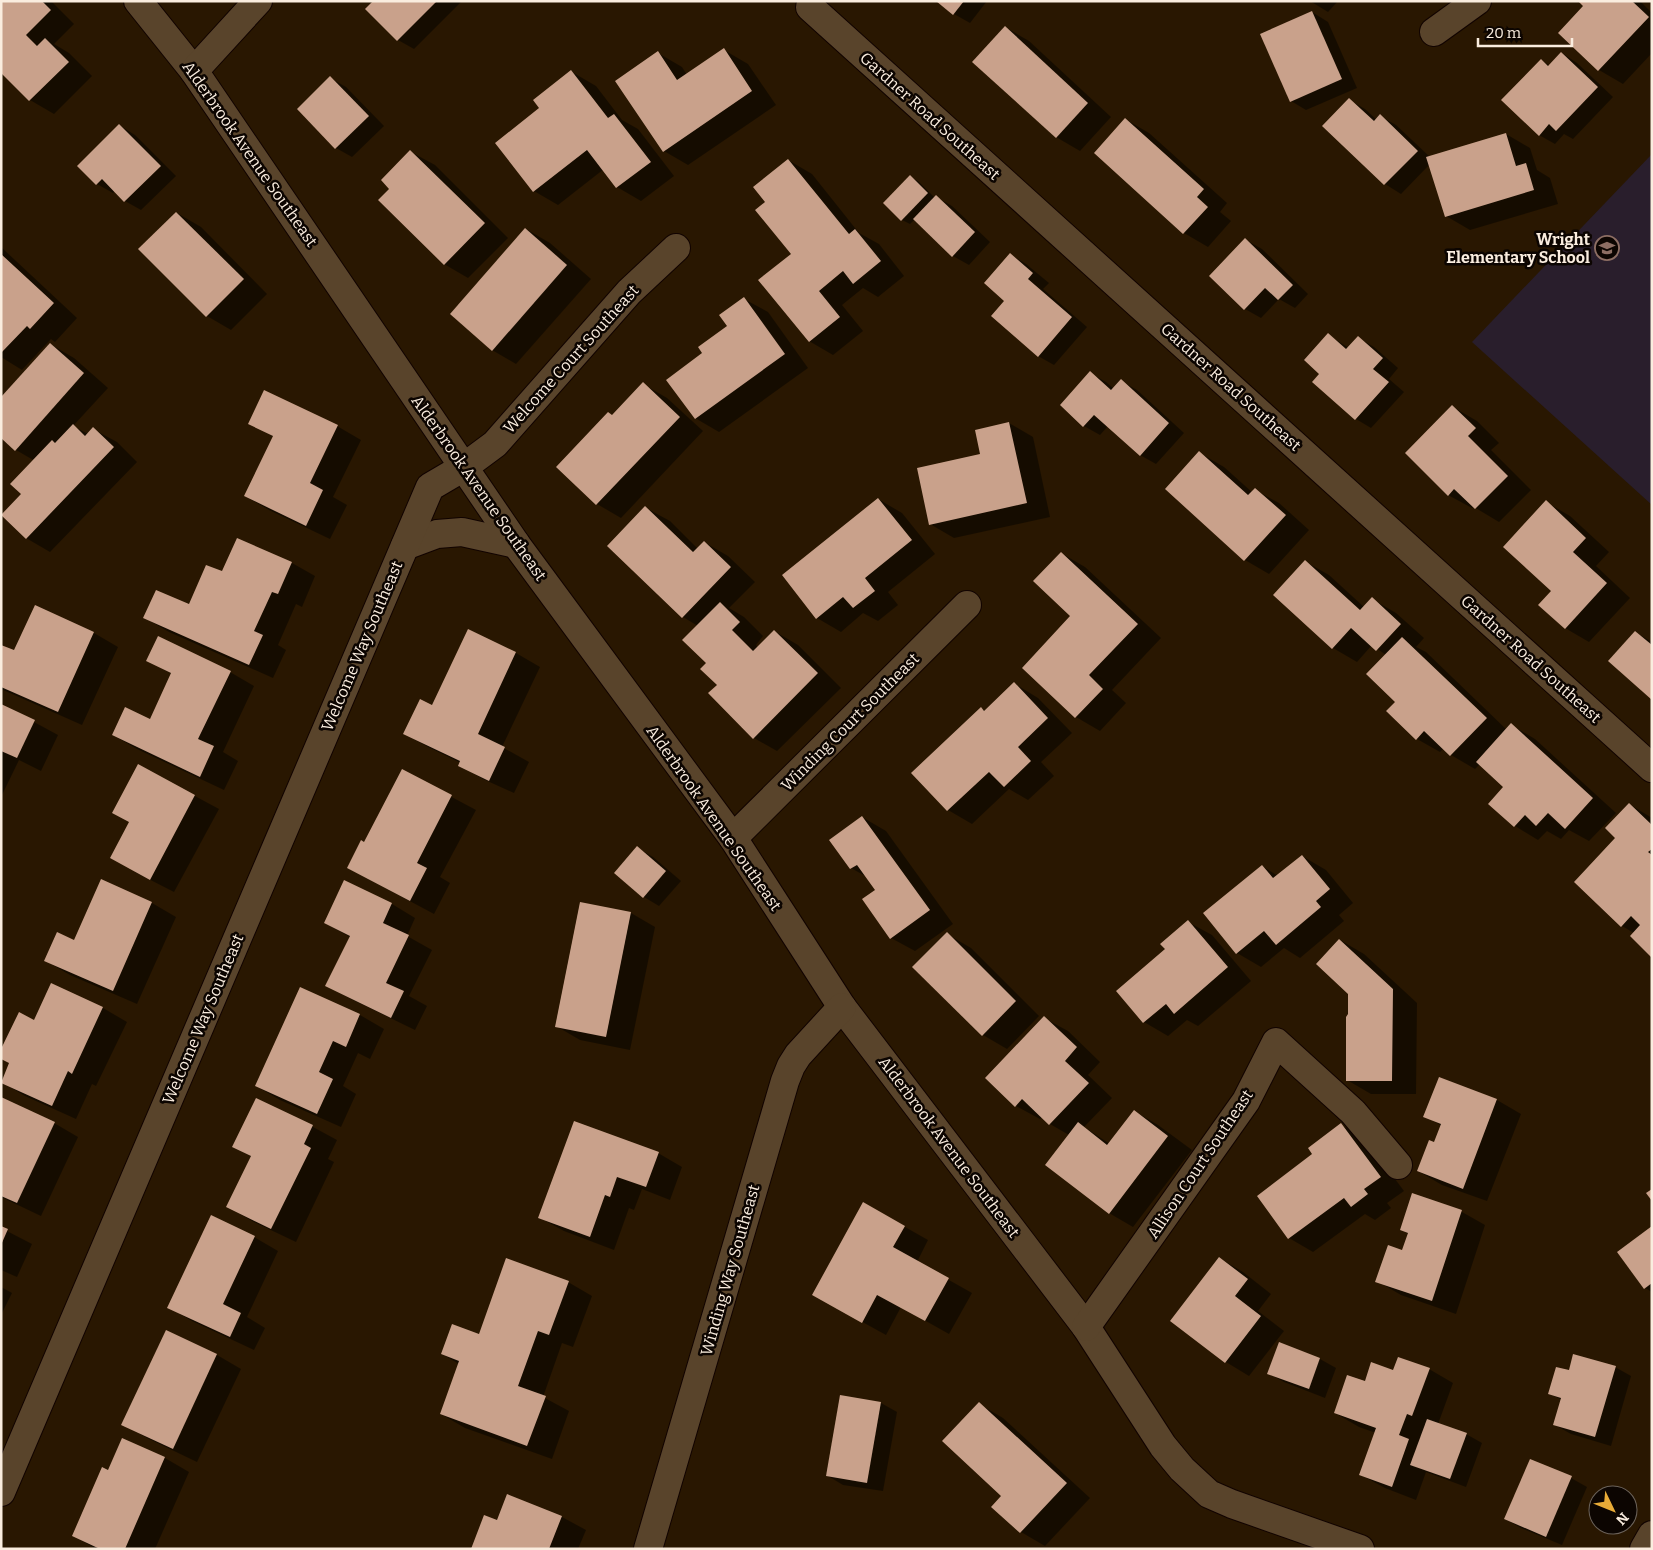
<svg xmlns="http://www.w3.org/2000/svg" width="1653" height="1550" viewBox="0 0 1653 1550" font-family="Bitter,serif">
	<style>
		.education { fill: #291e2c }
		.shadow { fill: #0007 }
		.building { fill: #c9a18b }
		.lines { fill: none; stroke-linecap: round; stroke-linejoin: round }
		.minor-casing { stroke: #110300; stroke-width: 30 }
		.minor { stroke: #59442b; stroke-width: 28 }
		.labels { text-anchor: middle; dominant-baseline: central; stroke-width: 5; stroke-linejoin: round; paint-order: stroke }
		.street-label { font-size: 16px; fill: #faeddf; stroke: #0c0501 }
		.poi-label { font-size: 16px; font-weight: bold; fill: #faeddf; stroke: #0c0501; text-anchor: end }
	</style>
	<rect width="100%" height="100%" fill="#291701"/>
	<polygon class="education" points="1652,154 1652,505 1472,342"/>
	<g class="shadow">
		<polygon points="1,1 51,1 74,24 54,44 69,53 92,76 54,114 30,100"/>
		<polygon points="374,1 462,1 414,49 398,40"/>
		<polygon points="938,1 987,1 970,23 954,14"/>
		<polygon points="1310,1 1338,1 1328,12"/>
		<polygon points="1580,1 1640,1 1652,13 1652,53 1623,84 1599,70 1585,6"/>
		<polygon points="1312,12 1328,22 1357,88 1306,110 1291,101"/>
		<polygon points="1005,27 1029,41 1111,117 1080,151 1056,137"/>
		<polygon points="724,50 748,64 776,105 688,165 664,151 658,53 682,67 687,75"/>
		<polygon points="1562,53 1577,63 1613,97 1573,139 1564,134 1555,144 1539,135 1541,60 1550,66"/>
		<polygon points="572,72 596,86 622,120 638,129 674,176 641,201 617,187 604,169 558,205 534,191 541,109"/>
		<polygon points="330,78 346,87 384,126 352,157 336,148 298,109"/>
		<polygon points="1349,100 1365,109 1377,120 1380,116 1396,125 1430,157 1506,134 1530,148 1537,170 1550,178 1558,204 1470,230 1446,216 1430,164 1401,194 1385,184 1324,126"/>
		<polygon points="1125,119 1149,133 1227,203 1220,212 1231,221 1208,247 1184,233 1095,153"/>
		<polygon points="119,125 135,135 176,176 141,210 125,201 115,191 113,193 97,184"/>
		<polygon points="411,152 435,165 508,238 468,278 444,264 391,189"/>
		<polygon points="788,160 812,174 859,233 879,244 904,276 878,297 863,288 842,305 863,331 833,355 809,341 793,254 767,202"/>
		<polygon points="910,177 918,181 935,198 936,197 952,206 990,242 969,265 953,256 915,219 910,224 902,220 885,203"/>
		<polygon points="177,213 201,227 267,294 231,330 207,316"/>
		<polygon points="526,229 550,243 591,279 516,364 492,350"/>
		<polygon points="1246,240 1262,249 1308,294 1295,308 1279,299 1261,318 1245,309"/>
		<polygon points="1,247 77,318 55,342 51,339 22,370 1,357"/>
		<polygon points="1011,255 1026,264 1049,283 1043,289 1087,327 1054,365 1038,356 1006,300"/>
		<polygon points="744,299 768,312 808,368 719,432 695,418 704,353 728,326"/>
		<polygon points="1328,335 1349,348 1358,338 1374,347 1398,368 1389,379 1404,392 1371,428 1356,419"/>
		<polygon points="50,344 74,358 108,388 73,426 88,434 93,429 117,442 137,462 50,552 26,538 23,494 35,461 16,450"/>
		<polygon points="1090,373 1106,382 1114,389 1121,381 1137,390 1184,433 1156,464 1140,455 1108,426 1100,435 1084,426"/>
		<polygon points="643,384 667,398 703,431 621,518 597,504 613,416"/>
		<polygon points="1453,407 1477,421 1499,443 1491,450 1531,490 1499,522 1474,507 1472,508 1448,495"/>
		<polygon points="250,423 337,426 361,440 333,497 347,505 330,539 269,510 245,496 274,437"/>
		<polygon points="1009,423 1033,437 1050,517 954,538 930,524 981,455"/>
		<polygon points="1200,453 1224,467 1253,493 1255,490 1279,503 1309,530 1269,574 1245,560 1167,489"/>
		<polygon points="878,499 902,513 935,554 888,592 898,605 878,621 863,613 841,632 817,618"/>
		<polygon points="1546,502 1570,516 1609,552 1596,566 1630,598 1589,642 1565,628 1552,590"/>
		<polygon points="646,508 670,521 698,549 704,542 728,556 755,582 729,608 744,617 763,636 756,645 758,648 774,631 798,645 841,688 777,751 754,738 718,685 708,663 698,626 683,617"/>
		<polygon points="1061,553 1085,567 1161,638 1112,690 1126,703 1100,731 1076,717 1024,668 1072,616"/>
		<polygon points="1306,562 1329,575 1364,607 1372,599 1396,613 1424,638 1416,647 1426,652 1507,730 1511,725 1535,739 1616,813 1589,841 1569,830 1561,839 1547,831 1538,840 1515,826 1505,787 1480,764 1475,769 1451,755 1444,748 1440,752 1417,739 1397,702 1386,655 1372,645 1357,662 1333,648"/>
		<polygon points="292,563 315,576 302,607 296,604 278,645 286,650 273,678 169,632 145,618 189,606 223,573"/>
		<polygon points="36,607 94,633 118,647 82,725 1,689 1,646 15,652"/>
		<polygon points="469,631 516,653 540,667 502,747 529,762 514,793 483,779 459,765 461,763 428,747 405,734 433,707"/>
		<polygon points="1635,632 1652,642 1652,698"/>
		<polygon points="147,660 230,672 254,686 223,752 238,761 224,790 137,749 113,735 150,720 172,674"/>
		<polygon points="1015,684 1038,698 1072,733 1041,762 1054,776 1028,800 1009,789 972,824 948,810 913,773 981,709 986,711"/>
		<polygon points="1,706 34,722 58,735 41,771 19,760 1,797"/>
		<polygon points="139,766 219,809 174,892 135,872 131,822"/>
		<polygon points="403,771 476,810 440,877 450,883 434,914 348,868 365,843"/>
		<polygon points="1629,804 1652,818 1652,956 1634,933 1622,926 1617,838"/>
		<polygon points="862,817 886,831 953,924 915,951 891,938 877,890 867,877 851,868"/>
		<polygon points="637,848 653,857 681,881 659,906 644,897"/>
		<polygon points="1302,856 1326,870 1353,903 1339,915 1344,921 1300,958 1284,948 1261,967 1237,953 1204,914 1262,866 1278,876"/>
		<polygon points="102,881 152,903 176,917 137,1004 70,975 46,961 75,941"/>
		<polygon points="345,882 392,904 415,918 407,936 432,950 409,996 427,1006 415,1030 351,999 327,986 350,937 325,923"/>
		<polygon points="581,904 631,913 655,927 630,1050 580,1040 556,1026"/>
		<polygon points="1188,922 1212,935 1251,981 1198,1026 1187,1020 1168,1036 1144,1022 1166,949"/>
		<polygon points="947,934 971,948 1039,1016 1007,1049 983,1035"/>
		<polygon points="1340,940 1364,954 1417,1003 1416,1094 1371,1094 1347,1080 1350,994"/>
		<polygon points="52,984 103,1008 127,1022 96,1086 92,1084 76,1119 25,1096 2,1082 34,1021"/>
		<polygon points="300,989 360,1015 384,1029 370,1059 358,1053 343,1086 356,1094 341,1127 280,1100 256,1086"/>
		<polygon points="1044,1018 1068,1031 1100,1062 1088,1075 1112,1098 1084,1127 1110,1144 1134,1111 1158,1125 1192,1150 1133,1227 1109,1213 1069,1135 1050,1124 1042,1117 1040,1119 1016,1106"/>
		<polygon points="1439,1078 1497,1100 1521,1114 1487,1201 1442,1185 1418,1171 1435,1144 1442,1126 1425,1116"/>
		<polygon points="1,1099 54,1123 78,1137 41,1216 1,1197"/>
		<polygon points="257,1100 313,1127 337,1140 328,1159 334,1162 296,1242 252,1221 228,1207 252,1157 234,1147"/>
		<polygon points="1341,1125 1365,1139 1404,1191 1387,1203 1391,1208 1375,1220 1365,1214 1313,1252 1289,1238 1258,1196 1314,1154"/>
		<polygon points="658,1153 682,1167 670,1200 642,1189 634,1210 629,1208 614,1250 564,1231 540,1218"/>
		<polygon points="1413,1195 1462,1212 1485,1225 1456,1314 1401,1295 1377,1281 1403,1252 1409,1234 1401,1230"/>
		<polygon points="905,1227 928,1240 917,1262 972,1293 949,1334 901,1307 886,1335 837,1308"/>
		<polygon points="1,1228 32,1244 17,1277 1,1270"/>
		<polygon points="1652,1228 1652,1292 1645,1288"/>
		<polygon points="254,1237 278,1251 247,1317 265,1328 254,1350 192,1321 168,1307"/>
		<polygon points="1219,1258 1243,1272 1271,1294 1258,1311 1284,1331 1249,1376 1226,1362"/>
		<polygon points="568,1282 592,1296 573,1347 562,1343 543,1397 569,1411 552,1459 465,1428 441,1414 459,1364 442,1354 479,1335"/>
		<polygon points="1,1287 12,1293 1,1315"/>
		<polygon points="166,1332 217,1355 241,1369 197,1462 147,1438 123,1424"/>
		<polygon points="1279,1343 1320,1359 1336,1368 1325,1398 1284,1382 1268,1373"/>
		<polygon points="1615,1367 1631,1376 1611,1446 1571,1434 1555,1425 1562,1400 1550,1394 1570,1371"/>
		<polygon points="1429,1369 1453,1383 1438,1424 1466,1434 1482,1443 1466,1487 1426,1472 1416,1500 1385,1488 1361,1475 1376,1433 1359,1427 1335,1413 1394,1372"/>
		<polygon points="881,1403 897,1412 883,1491 843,1485 828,1476"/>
		<polygon points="979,1404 1003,1418 1090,1498 1045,1546 1021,1532 993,1507 1003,1496"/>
		<polygon points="122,1440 165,1458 189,1472 155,1549 96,1549 74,1536 109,1471"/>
		<polygon points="1571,1478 1587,1487 1562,1545 1521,1528 1505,1519"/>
		<polygon points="508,1496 562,1517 586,1530 578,1549 472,1549 498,1522"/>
	</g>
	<g class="building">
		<polygon points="1,1 42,1 51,10 26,35 37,46 45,38 69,62 29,101 1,73"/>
		<polygon points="373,1 437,1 397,41 365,9"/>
		<polygon points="936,1 964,1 953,15"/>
		<polygon points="1578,1 1632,1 1649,17 1598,71 1558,33 1583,6"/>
		<polygon points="1312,11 1342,79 1290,102 1260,34"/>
		<polygon points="1005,26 1088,103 1056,138 972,62"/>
		<polygon points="724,48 752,91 663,152 615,81 658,51 677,80"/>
		<polygon points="1561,52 1598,87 1556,131 1549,124 1539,136 1501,100 1541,59 1548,66"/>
		<polygon points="571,70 608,118 614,114 651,162 616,188 587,150 533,192 495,143 539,108 533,100"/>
		<polygon points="330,76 369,116 335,149 297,109"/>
		<polygon points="1349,98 1374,121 1380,114 1418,151 1384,185 1322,126"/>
		<polygon points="1125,118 1204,189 1197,197 1208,207 1183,234 1094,153"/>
		<polygon points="119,124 161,166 124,202 102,179 96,185 77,166"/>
		<polygon points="1506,133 1516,166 1526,163 1534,190 1445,217 1426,157"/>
		<polygon points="410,150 485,223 444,265 378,200 389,189 381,180"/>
		<polygon points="788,159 849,234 855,229 881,261 853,284 843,271 819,291 840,317 809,342 758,280 791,254 755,210 765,202 753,187"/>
		<polygon points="910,175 928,193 901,221 883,203"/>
		<polygon points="936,195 975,232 952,257 913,219"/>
		<polygon points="176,212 244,279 206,317 138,249"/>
		<polygon points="525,228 567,265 492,351 450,314"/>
		<polygon points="1245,238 1293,285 1278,300 1265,288 1244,310 1209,276"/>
		<polygon points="1010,253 1033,273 1028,279 1072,317 1038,357 991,316 1004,301 984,283"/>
		<polygon points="1,254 54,303 30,329 27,326 1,353"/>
		<polygon points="744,297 785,354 695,419 666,380 702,353 698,347 727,326 719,315"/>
		<polygon points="1328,333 1346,349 1358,336 1383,358 1373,369 1389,382 1355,420 1312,382 1319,374 1304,360"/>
		<polygon points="50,343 84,373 15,451 1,438 1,397"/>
		<polygon points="1090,371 1111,390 1121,379 1169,423 1140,456 1094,415 1083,427 1060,405"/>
		<polygon points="643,382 680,417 596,505 556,467 608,412 612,415"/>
		<polygon points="264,390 338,425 310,483 323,490 306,526 244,496 273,436 248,424"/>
		<polygon points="1452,405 1476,428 1468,436 1508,476 1475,509 1454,489 1448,496 1405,453"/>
		<polygon points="1009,422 1027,503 929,525 917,468 980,454 975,430"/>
		<polygon points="73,424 85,436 93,427 114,447 26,539 1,515 21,494 10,484 52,440 55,443"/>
		<polygon points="1199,451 1248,495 1255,488 1286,515 1244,561 1165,489"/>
		<polygon points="878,498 912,540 865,578 875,591 853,608 843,597 816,619 782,575"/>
		<polygon points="1546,500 1586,538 1573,552 1607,583 1565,629 1538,605 1551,591 1503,547"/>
		<polygon points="645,506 693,552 704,541 731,567 682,618 607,546"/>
		<polygon points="237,538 292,562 278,594 272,592 254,631 263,635 249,665 143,618 156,590 189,604 206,565 222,571"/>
		<polygon points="1061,552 1138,624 1089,675 1103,689 1075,718 1022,668 1070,616 1033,581"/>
		<polygon points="1305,560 1360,610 1372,597 1401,624 1376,651 1351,628 1332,649 1273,595"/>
		<polygon points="720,602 740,622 732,630 753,651 774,630 818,673 753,739 708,693 717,685 700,669 706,663 682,640"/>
		<polygon points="35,605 94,632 58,712 1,687 1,645 14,650"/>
		<polygon points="468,629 516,652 478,734 505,747 489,781 458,766 460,761 403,734 420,699 432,705"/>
		<polygon points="1635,631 1652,645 1652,700 1608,661"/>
		<polygon points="158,636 231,671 198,739 214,746 200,777 112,735 125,707 150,719 171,673 146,661"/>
		<polygon points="1402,637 1487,718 1450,756 1424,731 1416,740 1386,711 1395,702 1366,674"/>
		<polygon points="1014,682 1048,718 1018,747 1031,761 1004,787 989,772 947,811 911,773 981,707 984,711"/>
		<polygon points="1,704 35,720 17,758 1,751"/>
		<polygon points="1511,723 1593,798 1565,829 1548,813 1536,826 1525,815 1514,827 1488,804 1503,787 1476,762"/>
		<polygon points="138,764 195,795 150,880 110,858 129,822 112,813"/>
		<polygon points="402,769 452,795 417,863 427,868 410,901 347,868 361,840 364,842"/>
		<polygon points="1629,803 1652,825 1652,849 1648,852 1652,855 1652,958 1630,936 1640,925 1631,916 1621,927 1574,882 1615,838 1605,828"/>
		<polygon points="862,816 930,910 890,939 862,899 875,890 857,865 850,869 829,840"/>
		<polygon points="637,846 666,871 643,898 614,873"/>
		<polygon points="1302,855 1330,889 1316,901 1321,907 1276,945 1264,931 1236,954 1203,913 1262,865 1273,878"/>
		<polygon points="101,879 152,902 113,991 44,961 57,932 74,940"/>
		<polygon points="344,880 392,903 383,923 409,935 386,983 404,991 391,1018 325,986 350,936 324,923"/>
		<polygon points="580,902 631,912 606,1037 555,1027"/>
		<polygon points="1188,920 1228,967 1174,1014 1166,1004 1143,1023 1116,991 1165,949 1160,944"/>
		<polygon points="947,932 1016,1001 982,1036 912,967"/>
		<polygon points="1339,939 1393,989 1392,1081 1346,1081 1346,1017 1348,1014 1348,994 1316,964"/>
		<polygon points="51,983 103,1007 72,1074 68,1071 52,1106 1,1083 9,1063 1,1059 1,1049 19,1012 34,1020"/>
		<polygon points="300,987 360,1014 346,1047 333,1041 319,1072 333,1079 317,1114 255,1086"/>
		<polygon points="1044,1016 1077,1047 1065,1061 1089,1083 1049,1125 1022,1099 1015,1107 985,1078"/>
		<polygon points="1439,1077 1497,1099 1463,1189 1417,1171 1429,1140 1434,1142 1441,1124 1423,1117"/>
		<polygon points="1,1097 55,1122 17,1203 1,1196"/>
		<polygon points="256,1098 313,1125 304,1144 311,1148 271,1229 226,1207 251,1156 232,1147"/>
		<polygon points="1134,1110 1168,1136 1109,1214 1045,1165 1078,1122 1107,1145"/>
		<polygon points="574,1121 659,1152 646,1187 617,1177 610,1197 605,1195 590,1237 538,1218"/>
		<polygon points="1341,1123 1381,1177 1364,1189 1368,1194 1351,1207 1344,1198 1288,1239 1257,1196 1312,1154 1308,1148"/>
		<polygon points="1652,1189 1652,1201 1646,1193"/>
		<polygon points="1412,1193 1462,1210 1432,1301 1375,1282 1388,1245 1402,1250 1408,1233 1400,1230"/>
		<polygon points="863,1202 905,1226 893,1247 949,1278 925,1321 877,1295 862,1323 812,1295"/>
		<polygon points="211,1215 255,1236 223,1304 241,1313 230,1337 167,1308"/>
		<polygon points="1,1226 8,1229 1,1245"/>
		<polygon points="1652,1226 1652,1283 1644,1289 1617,1252"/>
		<polygon points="1219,1257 1248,1279 1235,1296 1261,1316 1225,1363 1170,1321"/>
		<polygon points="506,1258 569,1281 549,1335 538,1331 518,1386 546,1396 527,1446 440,1414 459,1361 441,1354 452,1324 479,1334"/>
		<polygon points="166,1330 217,1354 173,1449 121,1425"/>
		<polygon points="1279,1342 1320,1358 1309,1389 1267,1374"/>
		<polygon points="1573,1354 1616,1366 1595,1437 1553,1425 1561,1398 1548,1394 1556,1367 1569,1370"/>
		<polygon points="1398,1357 1430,1368 1412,1416 1407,1414 1399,1435 1409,1439 1392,1487 1359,1475 1376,1428 1334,1413 1347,1375 1365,1381 1371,1362 1393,1370"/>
		<polygon points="840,1395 881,1402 867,1483 826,1476"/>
		<polygon points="979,1402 1067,1483 1020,1533 991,1507 1001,1496 942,1441"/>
		<polygon points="1427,1419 1467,1433 1450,1479 1410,1465"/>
		<polygon points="122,1438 165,1457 125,1549 100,1549 72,1536 102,1467 108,1470"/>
		<polygon points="1530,1459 1572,1476 1546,1537 1504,1519"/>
		<polygon points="507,1494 562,1516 549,1549 471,1549 484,1515 497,1520"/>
	</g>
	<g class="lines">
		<defs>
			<g id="minor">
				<polyline points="138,1 194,71 516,544 733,838 842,1007 1086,1327 1163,1446 1182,1469 1209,1494 1232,1504 1360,1549"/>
				<polyline points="810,7 1652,768"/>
				<polyline points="1434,32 1477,1"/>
				<polyline points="194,71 258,1"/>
				<polyline points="405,546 437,534 462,532 516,544"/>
				<polyline points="733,838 967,605"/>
				<polyline points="1086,1327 1246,1101 1276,1042 1353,1112 1398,1165"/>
				<polyline points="1,1492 430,487 464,467 495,444 629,292 676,248"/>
				<polyline points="648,1549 785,1081 791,1066 798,1055 842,1007"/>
				<polyline points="1644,1549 1652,1535"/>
			</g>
		</defs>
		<use href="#minor" class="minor-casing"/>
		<use href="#minor" class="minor"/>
	</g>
	<defs>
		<symbol id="school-ring" viewBox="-11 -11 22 22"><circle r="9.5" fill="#0c0501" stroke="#8d6e63" stroke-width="1.5"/><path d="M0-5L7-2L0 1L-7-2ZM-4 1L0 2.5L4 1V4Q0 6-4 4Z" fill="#8d6e63"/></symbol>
	</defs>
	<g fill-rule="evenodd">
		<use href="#school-ring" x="1593" y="234" width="28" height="28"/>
	</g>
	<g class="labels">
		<g class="street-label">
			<text transform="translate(930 116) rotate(42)">Gardner Road Southeast</text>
			<text transform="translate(250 154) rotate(55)">Alderbrook Avenue Southeast</text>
			<text transform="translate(571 359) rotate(-48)">Welcome Court Southeast</text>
			<text transform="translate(1231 387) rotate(42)">Gardner Road Southeast</text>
			<text transform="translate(479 488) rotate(55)">Alderbrook Avenue Southeast</text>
			<text transform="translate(362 646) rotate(-67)">Welcome Way Southeast</text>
			<text transform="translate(1531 659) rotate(42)">Gardner Road Southeast</text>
			<text transform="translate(850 722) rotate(-45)">Winding Court Southeast</text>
			<text transform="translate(714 818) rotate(55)">Alderbrook Avenue Southeast</text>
			<text transform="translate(203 1019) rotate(-67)">Welcome Way Southeast</text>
			<text transform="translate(949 1147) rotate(53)">Alderbrook Avenue Southeast</text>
			<text transform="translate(1200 1164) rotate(-56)">Allison Court Southeast</text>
			<text transform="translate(730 1270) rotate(-74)">Winding Way Southeast</text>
		</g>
		<g class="poi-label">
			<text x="1590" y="239">Wright<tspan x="1590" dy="18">Elementary School</tspan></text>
		</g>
	</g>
	<rect width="1653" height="1550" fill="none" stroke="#faeddf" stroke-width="5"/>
	<g transform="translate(1613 1510) rotate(133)"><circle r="24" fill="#0c0501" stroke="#6b625a"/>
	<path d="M0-4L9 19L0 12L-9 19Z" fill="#e8ab37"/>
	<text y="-8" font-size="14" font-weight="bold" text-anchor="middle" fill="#faeddf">N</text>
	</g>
	<path d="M1478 38v8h94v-8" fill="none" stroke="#faeddf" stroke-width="2.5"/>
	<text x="1486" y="38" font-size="15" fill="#faeddf" stroke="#0c0501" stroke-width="4" paint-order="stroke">20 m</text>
</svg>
